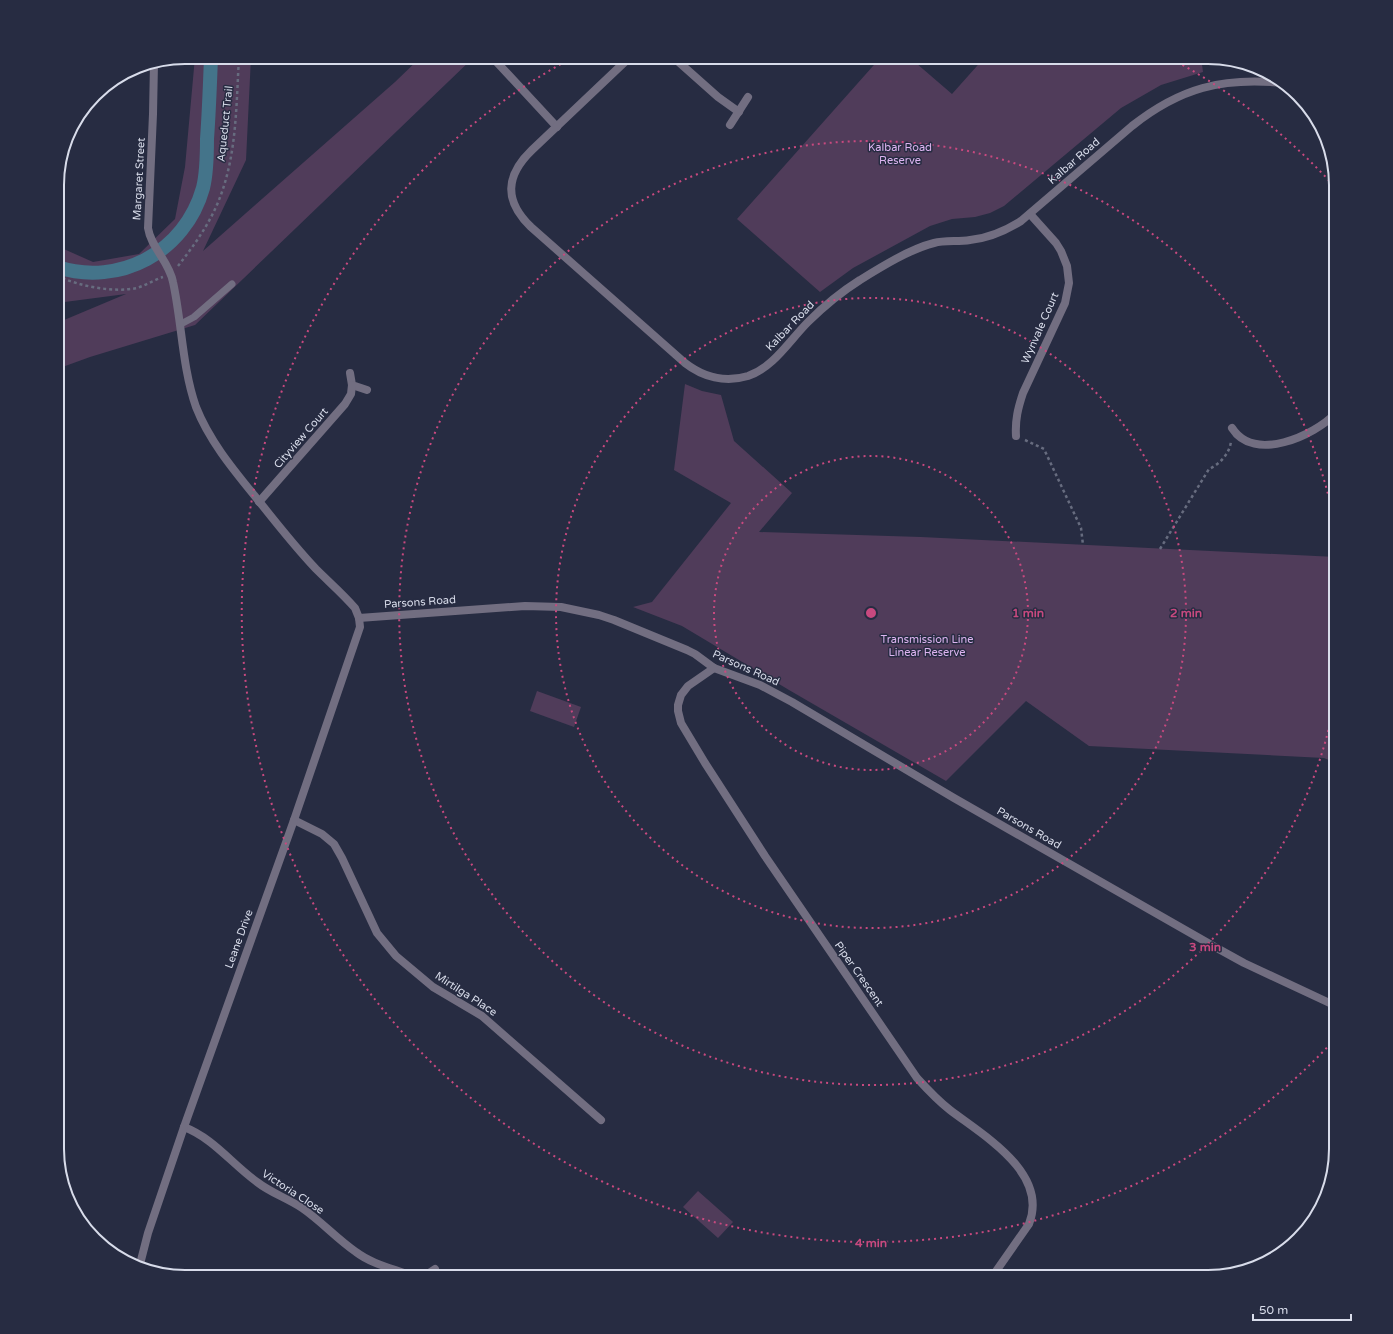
<svg xmlns="http://www.w3.org/2000/svg" width="1393" height="1334" viewBox="0 0 1393 1334" font-family="'Varela Round',sans-serif">
	<style>
		.green { fill: #503c5a }
		.lines { fill: none; stroke-linecap: round; stroke-linejoin: round }
		.canal { stroke: #44748a; stroke-width: 14 }
		.path { stroke: #676c7f; stroke-width: 2.5; stroke-dasharray: 3 3; stroke-linecap: butt }
		.service { stroke: #726e81; stroke-width: 7 }
		.minor { stroke: #726e81; stroke-width: 8 }
		.ring { fill: none; stroke: #c8497f; stroke-width: 2; stroke-dasharray: 2 4 }
		.labels { text-anchor: middle; dominant-baseline: central; stroke-width: 3; stroke-linejoin: round; paint-order: stroke }
		.street-label { font-size: 11px; fill: #d8dcea; stroke: #272c42 }
		.park-label { font-size: 11px; fill: #ddb4f0; stroke: #272c42 }
		.rim { fill: none; stroke: #d8dcea; stroke-width: 2 }
		.centre { fill: #c8497f; stroke: #272c42; stroke-width: 2 }
		.ring-label { font-size: 12px; text-anchor: middle; font-weight: bold; fill: #c8497f; stroke: #272c42; stroke-width: 3; stroke-linejoin: round; paint-order: stroke }
	</style>
	<rect width="100%" height="100%" fill="#272c42"/>
	<g class="green">
		<polygon points="195,57 251,57 246,160 203,251 395,82 421,57 474,57 195,325 90,357 57,369 57,323 126,294 57,303 57,246 93,262 139,254 175,219 185,167"/>
		<polygon points="881,57 909,57 952,94 985,57 1201,57 1203,72 1161,85 1121,108 1004,206 990,213 975,217 952,219 930,226 853,268 820,292 737,219"/>
		<polygon points="685,384 702,391 721,395 734,441 792,493 759,532 921,537 1336,557 1336,763 1324,758 1089,746 1026,701 946,781 789,690 682,626 633,607 652,602 731,503 674,470"/>
		<polygon points="537,691 581,707 574,727 530,711"/>
		<polygon points="698,1191 733,1222 718,1238 683,1207"/>
	</g>
	<g class="lines">
		<path class="canal" d="M57,267c63,20 128,-15 146,-79 4,-16 4,-33 4,-49 2,-27 3,-55 4,-82"/>
		<g class="path">
			<path d="M178,266c14,-18 28,-37 38,-59 21,-47 20,-99 23,-150"/>
			<path d="M57,276c22,10 56,17 80,12 9,-3 17,-8 26,-11"/>
			<polyline points="1025,440 1044,449 1081,528 1083,545"/>
			<path d="M1160,549l49,-80c11,-5 21,-16 22,-28"/>
		</g>
		<polyline class="service" points="181,324 194,317 232,284"/>
		<g class="minor">
			<polyline points="492,57 557,127"/>
			<path d="M630,57l-98,93c-27,26 -28,51 -1,77l154,136c18,14 40,20 63,13 26,-9 41,-35 60,-54 16,-16 33,-30 52,-42 21,-13 50,-31 74,-37 11,-3 24,-1 36,-3 19,-2 35,-9 51,-19l111,-95c48,-38 90,-49 151,-43"/>
			<polyline points="673,57 718,97 739,112"/>
			<polyline points="730,125 748,97"/>
			<polyline points="350,373 352,385 367,390"/>
			<path d="M1232,428c22,35 82,8 104,-15"/>
			<path d="M1016,436c-1,-16 2,-28 7,-43l42,-90 4,-20 -2,-17 -6,-15 -5,-8 -26,-29"/>
			<polyline points="259,502 345,404 351,394 352,385"/>
			<polyline points="359,618 525,606 561,607 599,615 614,620 687,650 695,654 714,668 760,685 792,702 954,798 1215,947 1244,963 1336,1006"/>
			<path d="M714,668l-26,18 -7,9 -3,10v6l3,12 24,40 60,93 152,222c10,11 20,22 33,32 34,26 99,63 79,114l-37,53"/>
			<polyline points="294,820 322,834 334,844 342,858 377,933 396,956 433,987 482,1016 601,1120"/>
			<path d="M184,1127c29,11 48,37 73,55 14,11 30,16 45,26 19,13 35,31 54,44 17,13 40,17 59,25"/>
			<path d="M139,1268l9,-35 36,-106 110,-307 66,-193 -1,-9 -4,-10c-12,-14 -26,-26 -39,-39 -22,-23 -42,-49 -62,-74 -22,-27 -45,-55 -58,-88 -14,-40 -14,-84 -23,-125 -4,-21 -22,-34 -25,-54l5,-114 1,-51"/>
			<polyline points="423,1277 435,1269"/>
		</g>
	</g>
	<g class="ring">
		<circle cx="871" cy="613" r="157"/>
		<circle cx="871" cy="613" r="315"/>
		<path d="M1336 695A472 472 0 1 1 1336 531"/>
		<path d="M1335 1039A630 630 0 1 1 570 59M1172 59A630 630 0 0 1 1335 187"/>
	</g>
	<g class="labels">
		<g class="street-label">
			<text transform="translate(225 124) rotate(-84)">Aqueduct Trail</text>
			<text transform="translate(1074 161) rotate(-41)">Kalbar Road</text>
			<text transform="translate(139 179) rotate(-87)">Margaret Street</text>
			<text transform="translate(790 326) rotate(-46)">Kalbar Road</text>
			<text transform="translate(1040 328) rotate(-66)">Wynvale Court</text>
			<text transform="translate(301 438) rotate(-49)">Cityview Court</text>
			<text transform="translate(420 602) rotate(-4)">Parsons Road</text>
			<text transform="translate(746 668) rotate(24)">Parsons Road</text>
			<text transform="translate(1029 828) rotate(30)">Parsons Road</text>
			<text transform="translate(239 939) rotate(-70)">Leane Drive</text>
			<text transform="translate(859 974) rotate(55)">Piper Crescent</text>
			<text transform="translate(466 994) rotate(33)">Mirtilga Place</text>
			<text transform="translate(293 1192) rotate(33)">Victoria Close</text>
		</g>
		<g class="park-label">
			<text x="900" y="147">Kalbar Road<tspan x="900" dy="13">Reserve</tspan></text>
			<text x="927" y="639">Transmission Line<tspan x="927" dy="13">Linear Reserve</tspan></text>
		</g>
	</g>
	<path d="M0 0H1393V1334H0ZM185 64H1208A121 121 0 0 1 1329 185V1149A121 121 0 0 1 1208 1270H185A121 121 0 0 1 64 1149V185A121 121 0 0 1 185 64Z" fill="#272c42" fill-rule="evenodd"/>
	<path class="rim" d="M185 64H1208A121 121 0 0 1 1329 185V1149A121 121 0 0 1 1208 1270H185A121 121 0 0 1 64 1149V185A121 121 0 0 1 185 64Z"/>
	<circle cx="871" cy="613" r="6" class="centre"/>
	<g class="ring-label">
		<text x="1028" y="617">1 min</text>
		<text x="1186" y="617">2 min</text>
		<text x="1205" y="951">3 min</text>
		<text x="871" y="1247">4 min</text>
	</g>
	<path d="M1253 1314v6h98v-6" fill="none" stroke="#d8dcea" stroke-width="2"/>
	<text x="1259" y="1314" font-size="12" fill="#d8dcea" stroke="#272c42" stroke-width="3" paint-order="stroke">50 m</text>
</svg>
